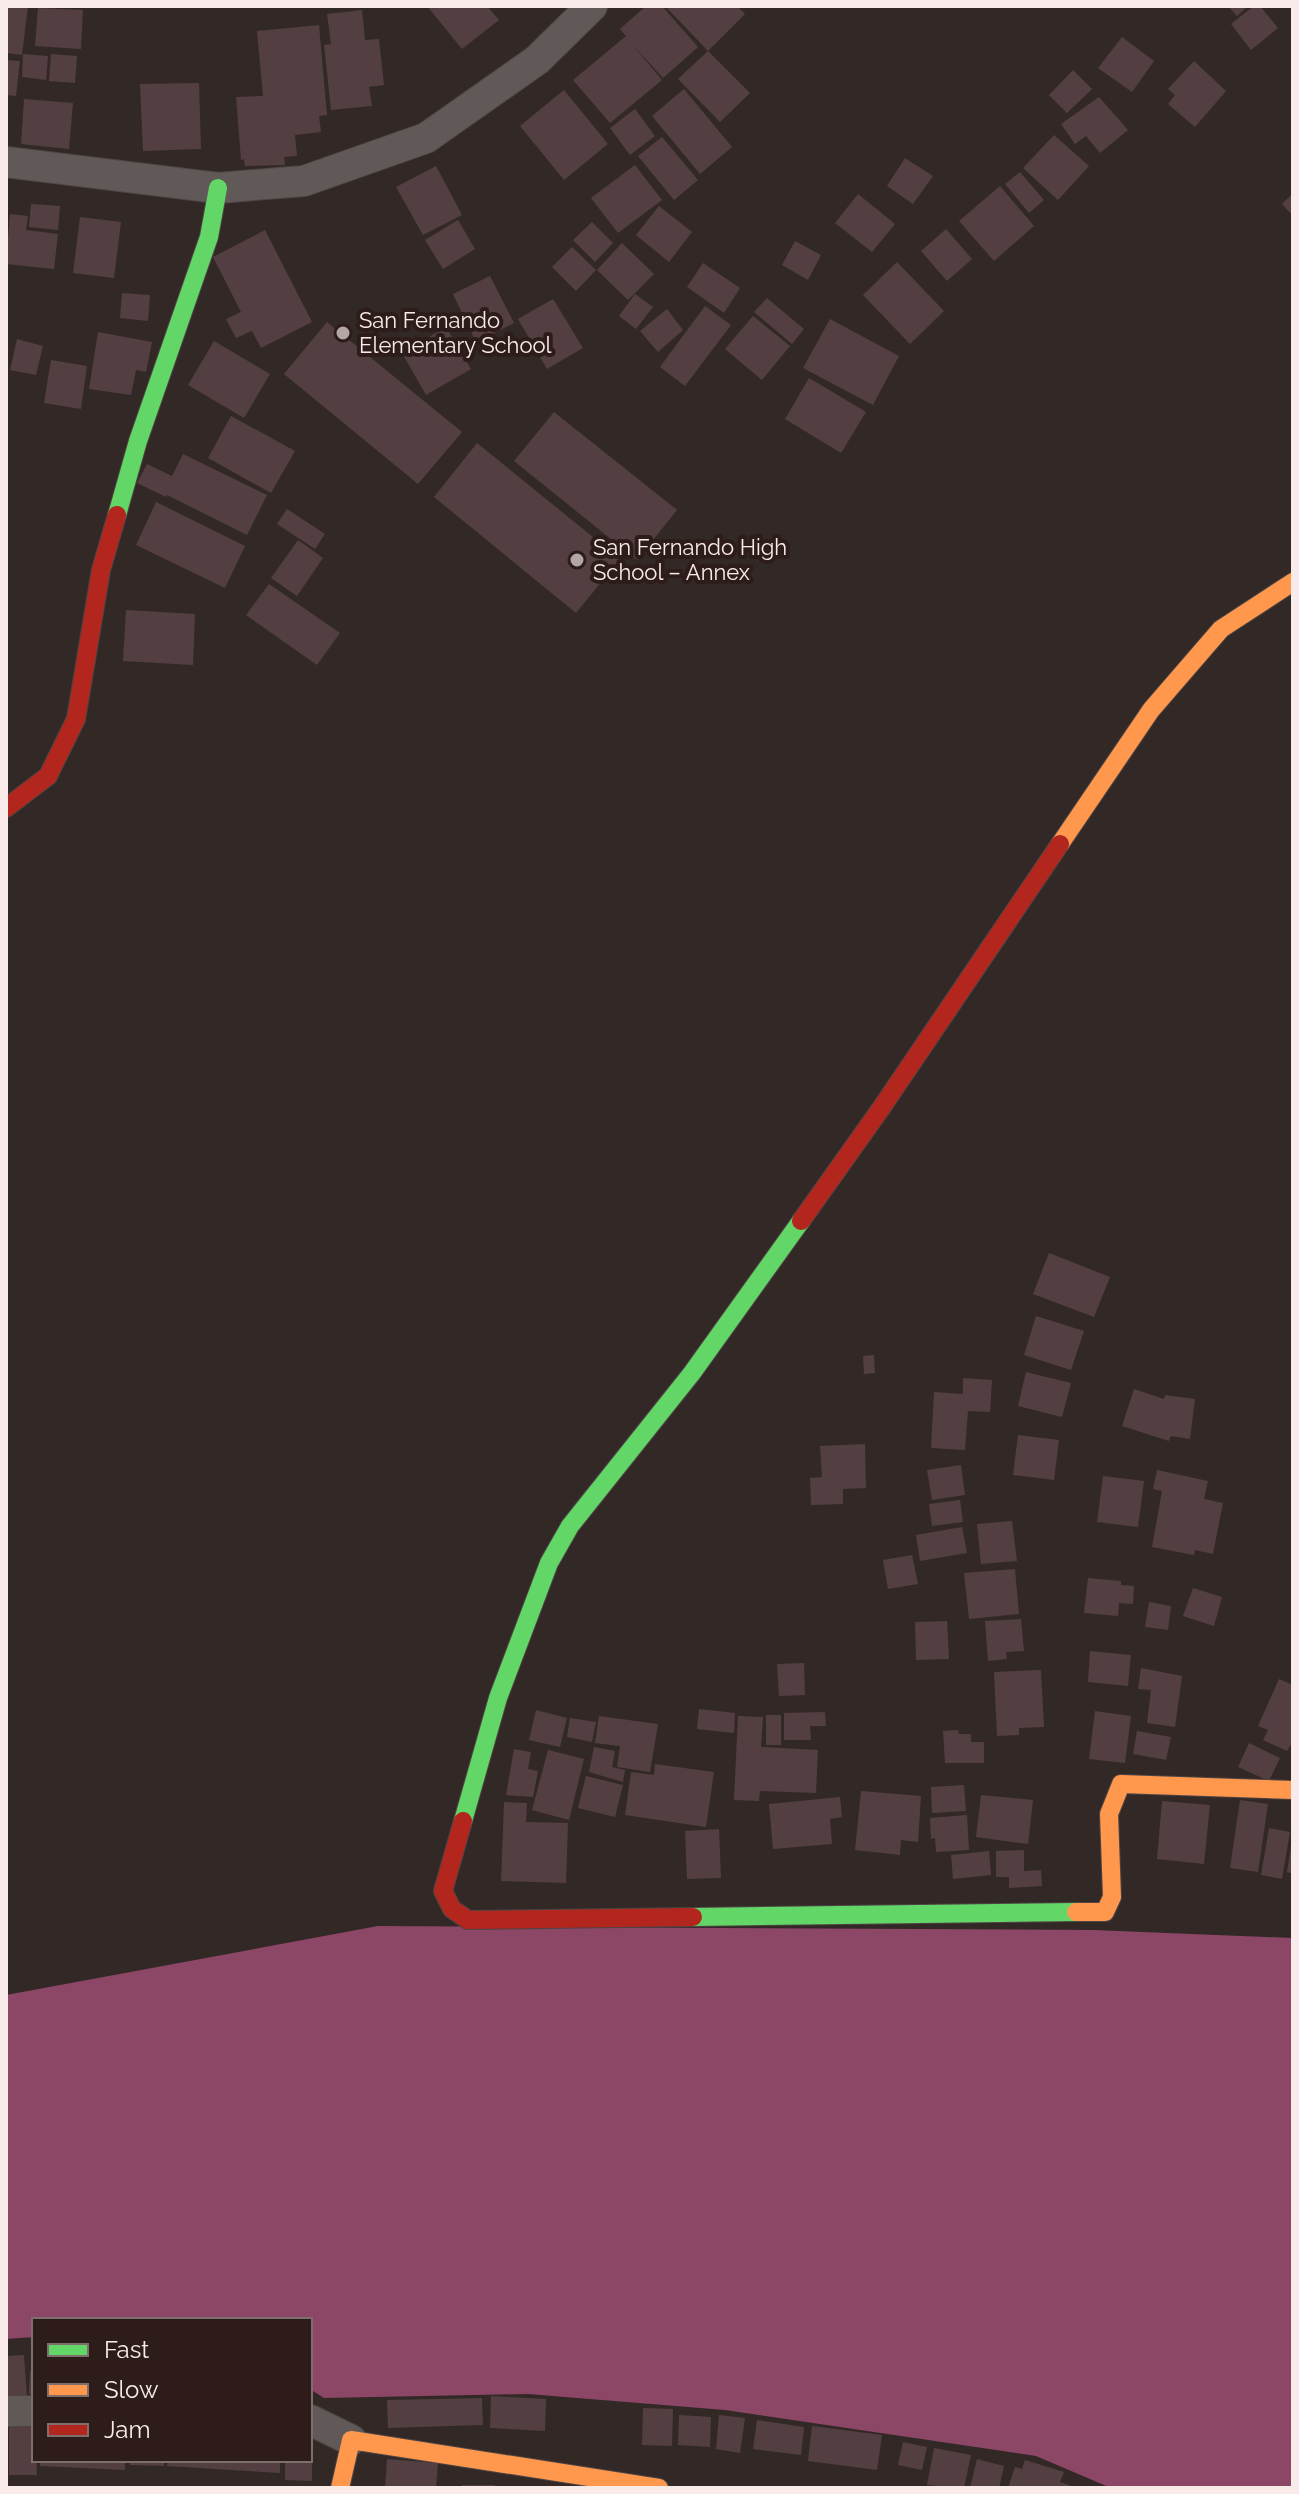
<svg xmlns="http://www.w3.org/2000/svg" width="1299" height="2494" viewBox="0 0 1299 2494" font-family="Raleway,sans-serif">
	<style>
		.water { fill: #8c4666 }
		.building { fill: #533f42 }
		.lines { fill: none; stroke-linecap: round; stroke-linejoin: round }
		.street-casing { stroke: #4e4544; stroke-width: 32 }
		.fast-casing { stroke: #4e4544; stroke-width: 20 }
		.slow-casing { stroke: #4e4544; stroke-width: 20 }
		.jam-casing { stroke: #4e4544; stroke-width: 20 }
		.street { stroke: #605957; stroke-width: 30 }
		.fast { stroke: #63d668; stroke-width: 18 }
		.slow { stroke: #ff974d; stroke-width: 18 }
		.jam { stroke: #b3261e; stroke-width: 18 }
		.poi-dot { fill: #b3a7a5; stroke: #2d1c19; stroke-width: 3 }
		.labels { text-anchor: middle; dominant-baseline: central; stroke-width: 8; stroke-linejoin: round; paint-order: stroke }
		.poi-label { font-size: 22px; fill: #f8ebe9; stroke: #2d1c19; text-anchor: start }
	</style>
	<rect width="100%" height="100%" fill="#322927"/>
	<polygon class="water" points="378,1926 1093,1930 1293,1938 1293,2488 1111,2488 1036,2456 725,2410 528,2394 324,2398 310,2389 310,2320 34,2320 34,2337 6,2339 6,1995"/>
	<g class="building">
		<polygon points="6,6 28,6 22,55 6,53"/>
		<polygon points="427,6 487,6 499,20 462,49"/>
		<polygon points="646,6 662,6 698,47 663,78 632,44 662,80 610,123 573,80 626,36 620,29"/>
		<polygon points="665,6 737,6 745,14 708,51"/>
		<polygon points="1228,6 1248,6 1237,16"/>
		<polygon points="1254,6 1260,6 1278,28 1251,50 1231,24"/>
		<polygon points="38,8 83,10 81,49 35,46"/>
		<polygon points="362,10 365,40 379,39 384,85 369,87 372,106 331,110 324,45 331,44 327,14"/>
		<polygon points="319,25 327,115 319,116 321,132 295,135 297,156 284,157 285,165 245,166 244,159 241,160 236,97 263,96 257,31"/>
		<polygon points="1122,37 1154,61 1132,92 1098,68"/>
		<polygon points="708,51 750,93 720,122 678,79"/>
		<polygon points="23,54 48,56 46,80 22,77"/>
		<polygon points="51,54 77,56 75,83 49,81"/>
		<polygon points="6,60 20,61 16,96 6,95"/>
		<polygon points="1194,61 1226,91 1195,127 1168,104 1175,95 1168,89"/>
		<polygon points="1073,70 1092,89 1067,113 1049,95"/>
		<polygon points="199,83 201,149 143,151 140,84"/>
		<polygon points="684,89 732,147 700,174 652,116"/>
		<polygon points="564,90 608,144 564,180 520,126"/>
		<polygon points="1099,97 1128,130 1100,153 1086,136 1075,144 1061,124"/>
		<polygon points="24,99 73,103 69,149 21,144"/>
		<polygon points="635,109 655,136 630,155 610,128"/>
		<polygon points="1054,135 1089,166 1058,200 1023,168"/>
		<polygon points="662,137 698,180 674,200 638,156"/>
		<polygon points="905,158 933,176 913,204 887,186"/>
		<polygon points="635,165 662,200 618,233 591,198"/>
		<polygon points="436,166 462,215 423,235 396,187"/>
		<polygon points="1020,172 1044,200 1029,213 1005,184"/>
		<polygon points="1000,186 1034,226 994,261 959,221"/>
		<polygon points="1293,193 1293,216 1282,204"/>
		<polygon points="858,194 895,224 872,252 835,223"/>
		<polygon points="31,204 60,206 58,230 29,227"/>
		<polygon points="659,206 692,232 669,262 636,235"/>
		<polygon points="10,214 28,216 26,230 58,234 54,269 6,264"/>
		<polygon points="80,217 121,222 114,278 73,273"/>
		<polygon points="458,220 475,249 443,269 425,240"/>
		<polygon points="592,222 613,243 595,262 573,240"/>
		<polygon points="946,229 972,259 947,281 921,251"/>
		<polygon points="265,230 312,322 261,348 252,331 236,338 226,319 241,312 213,257"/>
		<polygon points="795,241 821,255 808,280 782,265"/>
		<polygon points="622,243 654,274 628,300 597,270"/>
		<polygon points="572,247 596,270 576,291 552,267"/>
		<polygon points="897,262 944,311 910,344 863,295"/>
		<polygon points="703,263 740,288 724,313 687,287"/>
		<polygon points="490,276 514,323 476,342 453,294"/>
		<polygon points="122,293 150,295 148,321 120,318"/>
		<polygon points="635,294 653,307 636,329 619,316"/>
		<polygon points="767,298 804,329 792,344 754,312"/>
		<polygon points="553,299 583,348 547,369 518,319"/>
		<polygon points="705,306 731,325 685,386 660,367"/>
		<polygon points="667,309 683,330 658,352 640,331"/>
		<polygon points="753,316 790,346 762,380 725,349"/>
		<polygon points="830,319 899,356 873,405 803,368"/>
		<polygon points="327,322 462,432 418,484 284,374"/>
		<polygon points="446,327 471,369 426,395 402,353"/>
		<polygon points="98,332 152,342 146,372 136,370 131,395 89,389"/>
		<polygon points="17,339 43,346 36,375 10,370"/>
		<polygon points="214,341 270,374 244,418 188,385"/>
		<polygon points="51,360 87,366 81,409 44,403"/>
		<polygon points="809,378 866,412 841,453 785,419"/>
		<polygon points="554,412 677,510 637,560 514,461"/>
		<polygon points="231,416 295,451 271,493 208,458"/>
		<polygon points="477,443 620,559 576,613 434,497"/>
		<polygon points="183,454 267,495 247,535 167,495 166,497 137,483 147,464 172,476"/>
		<polygon points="156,502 245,546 225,588 136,545"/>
		<polygon points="287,509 325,534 315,549 277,524"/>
		<polygon points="298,540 323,558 297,596 271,578"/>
		<polygon points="269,584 340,633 317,665 246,615"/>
		<polygon points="126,610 195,614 193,665 123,661"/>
		<polygon points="1049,1253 1110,1277 1094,1317 1033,1294"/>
		<polygon points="1036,1316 1084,1331 1071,1370 1024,1355"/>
		<polygon points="874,1355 875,1373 864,1374 863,1356"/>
		<polygon points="1026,1372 1071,1383 1062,1417 1018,1406"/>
		<polygon points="963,1378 992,1380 990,1412 968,1411 965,1450 931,1448 934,1392 963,1394"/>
		<polygon points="1134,1389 1164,1399 1165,1395 1195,1399 1190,1439 1171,1436 1169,1441 1122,1426"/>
		<polygon points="1018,1435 1059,1440 1054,1480 1013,1475"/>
		<polygon points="865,1444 866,1488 843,1489 843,1504 811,1505 810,1478 822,1477 820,1446"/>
		<polygon points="961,1465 965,1495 932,1500 927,1470"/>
		<polygon points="1157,1470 1208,1481 1204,1499 1223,1503 1213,1554 1195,1550 1194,1555 1152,1547 1162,1491 1153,1489"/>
		<polygon points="1103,1476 1144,1481 1138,1527 1097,1522"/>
		<polygon points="960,1500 963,1522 932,1526 929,1504"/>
		<polygon points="1012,1521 1017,1561 981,1564 977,1524"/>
		<polygon points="962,1527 967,1553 920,1561 916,1535"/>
		<polygon points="912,1555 918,1584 888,1589 883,1560"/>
		<polygon points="1015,1569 1019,1614 969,1619 964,1573"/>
		<polygon points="1088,1578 1121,1581 1121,1585 1134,1586 1133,1604 1119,1603 1118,1616 1084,1613"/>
		<polygon points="1193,1588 1222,1597 1214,1626 1183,1616"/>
		<polygon points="1149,1602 1171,1606 1168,1630 1145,1627"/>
		<polygon points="1021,1619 1024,1651 1006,1652 1007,1659 988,1661 985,1621"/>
		<polygon points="947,1621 949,1659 916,1660 915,1622"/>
		<polygon points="1090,1651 1131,1655 1128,1686 1088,1682"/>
		<polygon points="804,1663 805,1695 779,1696 777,1664"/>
		<polygon points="1141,1668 1182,1676 1175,1727 1147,1723 1151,1690 1138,1689"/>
		<polygon points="1041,1670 1044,1727 1019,1728 1019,1735 997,1736 994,1672"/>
		<polygon points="1279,1679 1293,1685 1293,1741 1287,1751 1263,1740 1268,1730 1258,1726"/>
		<polygon points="699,1709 735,1713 734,1733 697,1729"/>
		<polygon points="536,1710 567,1718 560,1747 529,1740"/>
		<polygon points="1095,1711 1131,1716 1125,1763 1089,1759"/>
		<polygon points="825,1712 826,1726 810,1726 811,1740 784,1740 784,1713"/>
		<rect x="766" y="1715" width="15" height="30"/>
		<polygon points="599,1716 658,1724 650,1772 617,1767 620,1746 595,1743"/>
		<polygon points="738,1716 763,1717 761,1747 818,1750 816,1793 760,1791 759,1801 734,1800"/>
		<polygon points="570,1718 596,1722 592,1742 567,1737"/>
		<polygon points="958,1730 959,1734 971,1734 971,1742 984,1742 984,1763 945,1763 943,1731"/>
		<polygon points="1137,1731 1171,1737 1166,1760 1133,1754"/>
		<polygon points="1249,1743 1280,1758 1269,1781 1238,1767"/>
		<polygon points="594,1747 615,1751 612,1767 625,1770 623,1782 589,1772"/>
		<polygon points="514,1749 531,1752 528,1769 538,1771 533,1797 506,1795"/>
		<polygon points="548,1750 584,1759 569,1820 532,1810"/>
		<polygon points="655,1764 714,1772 706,1827 625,1815 631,1772 654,1775"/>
		<polygon points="586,1776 623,1785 615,1817 578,1808"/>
		<polygon points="964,1785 966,1811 932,1813 931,1787"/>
		<polygon points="861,1791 921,1796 918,1842 901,1840 900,1855 855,1850"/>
		<polygon points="981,1795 1033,1800 1028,1844 976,1837"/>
		<polygon points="840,1797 842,1817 830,1819 832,1844 773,1849 769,1804"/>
		<polygon points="1240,1800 1268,1804 1258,1872 1230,1868"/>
		<polygon points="1162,1801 1210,1805 1204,1864 1157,1859"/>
		<polygon points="504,1802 527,1803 526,1822 568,1823 566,1883 501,1881"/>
		<polygon points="967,1815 969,1850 936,1852 935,1838 931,1839 930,1818"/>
		<polygon points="1269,1828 1290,1832 1282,1879 1261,1875"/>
		<polygon points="719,1829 721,1878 687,1879 685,1831"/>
		<polygon points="1291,1846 1293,1846 1293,1874 1287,1872"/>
		<polygon points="1024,1850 1024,1871 1041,1870 1042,1886 1009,1888 1009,1877 996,1877 996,1851"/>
		<polygon points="989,1851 991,1875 953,1879 951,1855"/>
		<polygon points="24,2355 27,2397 6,2398 6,2356"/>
		<polygon points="30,2371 34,2371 34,2394 29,2394"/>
		<polygon points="491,2396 546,2399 545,2431 490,2428"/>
		<polygon points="482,2398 483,2425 388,2428 387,2400"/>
		<polygon points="643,2408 673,2409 672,2446 642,2445"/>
		<polygon points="9,2415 34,2415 37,2475 9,2475"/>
		<polygon points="679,2415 711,2417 710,2447 678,2445"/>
		<polygon points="719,2415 745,2418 740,2453 716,2449"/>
		<polygon points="757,2420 804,2427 801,2455 753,2449"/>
		<polygon points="812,2426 882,2435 877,2470 808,2461"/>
		<polygon points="903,2442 927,2447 922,2470 898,2465"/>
		<polygon points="934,2448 971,2455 964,2488 927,2485"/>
		<polygon points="387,2459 438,2463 436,2488 385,2488"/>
		<polygon points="977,2459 1004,2466 999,2488 970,2488"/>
		<polygon points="40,2460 125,2460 125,2470 40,2466"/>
		<polygon points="130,2460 164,2460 164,2466 130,2465"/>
		<polygon points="168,2460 280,2460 280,2473 167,2466"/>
		<polygon points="285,2460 312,2460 312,2481 285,2480"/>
		<polygon points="1025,2460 1064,2472 1060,2482 1077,2488 1008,2488 1015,2467 1022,2469"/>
		<rect x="462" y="2485" width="33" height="3"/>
	</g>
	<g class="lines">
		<defs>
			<g id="street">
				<polyline points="6,162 218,188 304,181 426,138 537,60 592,6"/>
				<polyline points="6,2411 34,2411"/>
				<polyline points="310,2420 351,2440"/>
			</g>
			<g id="fast">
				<polyline points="117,515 138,441 209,237 218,188"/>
				<polyline points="463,1821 498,1698 549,1563 570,1526 692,1373 801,1221"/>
				<polyline points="693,1917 1076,1912"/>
			</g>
			<g id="slow">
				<polyline points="1060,844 1151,710 1221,629 1293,582"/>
				<polyline points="1076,1912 1105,1912 1112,1897 1109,1814 1121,1784 1293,1790"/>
				<polyline points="340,2488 351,2440 659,2488"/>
			</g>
			<g id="jam">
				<polyline points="6,808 48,776 76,719 101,570 117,515"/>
				<polyline points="801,1221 882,1107 1060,844"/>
				<polyline points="463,1821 443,1891 452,1909 468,1920 693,1917"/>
			</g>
		</defs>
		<use href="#street" class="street-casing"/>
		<use href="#fast" class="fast-casing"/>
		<use href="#slow" class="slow-casing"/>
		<use href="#jam" class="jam-casing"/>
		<use href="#street" class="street"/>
		<use href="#fast" class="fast"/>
		<use href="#slow" class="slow"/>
		<use href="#jam" class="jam"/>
	</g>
	<g class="poi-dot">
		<circle cx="343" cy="333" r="8"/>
		<circle cx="577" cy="560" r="8"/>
	</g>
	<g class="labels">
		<g class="poi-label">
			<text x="359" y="320">San Fernando<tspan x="359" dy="25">Elementary School</tspan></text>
			<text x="593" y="547">San Fernando High<tspan x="593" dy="25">School – Annex</tspan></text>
		</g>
	</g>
	<rect width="1299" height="2494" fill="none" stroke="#f8ebe9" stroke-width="16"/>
	<rect x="32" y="2318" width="280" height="144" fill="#2d1c19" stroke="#7e6f6c" stroke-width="2"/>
	<rect x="48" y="2344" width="40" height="12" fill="#63d668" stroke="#7e6f6c" stroke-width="2"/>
	<text x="104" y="2358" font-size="24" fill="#f8ebe9">Fast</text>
	<rect x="48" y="2384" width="40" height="12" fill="#ff974d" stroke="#7e6f6c" stroke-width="2"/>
	<text x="104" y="2398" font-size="24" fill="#f8ebe9">Slow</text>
	<rect x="48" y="2424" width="40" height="12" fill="#b3261e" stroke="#7e6f6c" stroke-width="2"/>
	<text x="104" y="2438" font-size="24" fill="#f8ebe9">Jam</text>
</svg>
